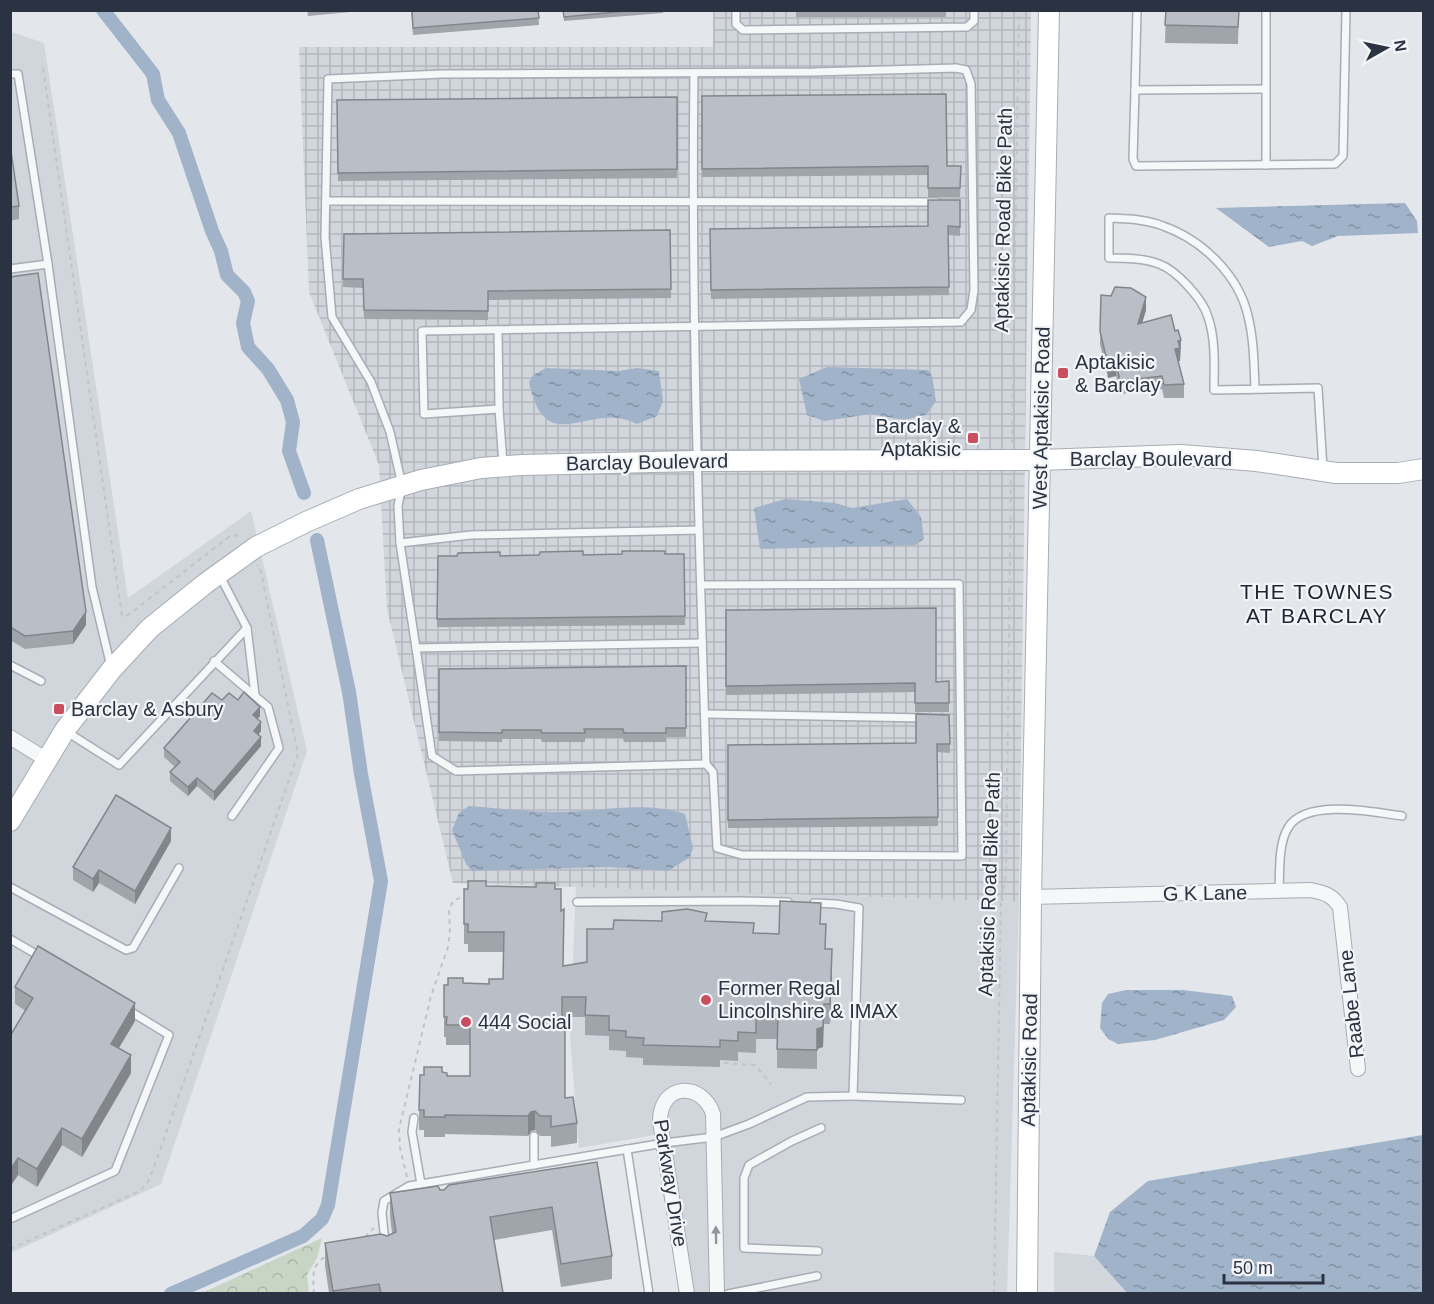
<svg xmlns="http://www.w3.org/2000/svg" width="1434" height="1304" viewBox="0 0 1434 1304" font-family="Helvetica,sans-serif">
	<style>
		.built { fill: #d1d5dc }
		.industrial { fill: url(#industrial-grid) }
		.forest { fill: url(#forest-crowns) }
		.water { fill: url(#water-ripples) }
		.lines { fill: none; stroke-linecap: round; stroke-linejoin: round }
		.canal { stroke: #a0b3c9; stroke-width: 14 }
		.lane-casing { stroke: #a8adb4; stroke-width: 10 }
		.street-casing { stroke: #a8adb4; stroke-width: 16 }
		.secondary-casing { stroke: #a8adb4; stroke-width: 22 }
		.path { stroke: #c0c4c9; stroke-width: 2; stroke-dasharray: 4.5 4.5; stroke-linecap: butt }
		.lane { stroke: #f5f7f9; stroke-width: 7 }
		.street { stroke: #f5f7f9; stroke-width: 14 }
		.secondary { stroke: #fff; stroke-width: 20 }
		.wall { fill: #a0a4ab }
		.shaded-wall { fill: #82868b }
		.building { fill: #babfc7; stroke: #82868b; stroke-width: 1.5 }
		.oneway { fill: #90959e }
		.poi-dot { fill: #c94e5f; stroke: #f3f5f8; stroke-width: 2 }
		.labels { text-anchor: middle; dominant-baseline: central; stroke-width: 4.5; stroke-linejoin: round; paint-order: stroke }
		.street-label { font-size: 20px; fill: #2b3342; stroke: #f3f5f8 }
		.poi-label { font-size: 20px; fill: #2b3342; stroke: #f3f5f8; text-anchor: start }
		.neighbourhood-label { font-size: 21px; letter-spacing: 1.5px; fill: #1d2433; stroke: #f3f5f8 }
	</style>
	<defs>
		<pattern id="industrial-grid" width="8" height="8" patternUnits="userSpaceOnUse" patternTransform="scale(1.5)"><rect width="8" height="8" fill="#d1d5dc"/><path d="M0 4h8M4 0v8" fill="none" stroke="#b4b7be"/></pattern>
		<pattern id="forest-crowns" width="20" height="18" patternUnits="userSpaceOnUse" patternTransform="scale(1.5)"><rect width="20" height="18" fill="#c8d4c4"/><path d="M2 6a3 3 0 1 1 6 0M12 15a3 3 0 1 1 6 0" fill="none" stroke="#acb6aa"/></pattern>
		<pattern id="water-ripples" width="26" height="14" patternUnits="userSpaceOnUse" patternTransform="scale(1.5)"><rect width="26" height="14" fill="#a0b3c9"/><path d="M2 4q2-2 4 0t4 0M15 11q2-2 4 0t4 0" fill="none" stroke="#8392a5"/></pattern>
	</defs>
	<rect width="100%" height="100%" fill="#e3e6ea"/>
	<g class="built">
		<polygon points="11,32 44,43 128,598 251,511 307,751 161,1184 11,1253"/>
		<polygon points="576,887 1019,902 1007,1293 679,1293 654,1135 579,1148 570,1037"/>
		<polygon points="1054,1252 1094,1256 1125,1292 1129,1293 1054,1294"/>
	</g>
	<polygon class="industrial" points="713,11 1031,11 1019,902 453,883 387,609 379,465 309,292 299,47 713,47"/>
	<polygon class="forest" points="322,1238 317,1258 307,1275 309,1293 202,1293"/>
	<g class="water">
		<polygon points="1405,203 1417,221 1418,233 1338,236 1312,246 1302,241 1269,247 1216,208"/>
		<polygon points="827,367 928,370 932,376 936,401 926,415 904,420 871,414 824,421 807,415 799,379"/>
		<path d="M546,368l73,3 18,-3 22,3 4,30 -6,15 -20,8c-48,-25 -91,38 -108,-42l4,-7z"/>
		<polygon points="785,499 835,503 852,508 907,499 921,517 924,539 915,545 760,549 754,508"/>
		<path d="M469,806c29,2 59,6 88,6 42,0 87,-12 128,2l8,34 -3,9 -22,14 -61,-4 -135,4 -6,-7 -14,-34 7,-17z"/>
		<polygon points="1126,990 1183,990 1232,996 1236,1007 1224,1020 1155,1040 1118,1044 1108,1039 1100,1028 1102,1003 1108,994"/>
		<polygon points="1423,1135 1423,1293 1129,1293 1126,1292 1094,1256 1110,1212 1148,1181"/>
	</g>
	<g class="lines">
		<g class="canal">
			<polyline points="103,10 153,74 158,100 179,133 212,231 221,251 227,275 244,292 248,301 243,323 248,347 268,369 287,400 293,422 289,451 304,493"/>
			<polyline points="171,1294 303,1236 322,1219 328,1205 381,881 361,774 349,692 317,540"/>
		</g>
		<defs>
			<g id="lane">
				<polyline points="736,10 736,24 743,30 967,27 974,21 974,10"/>
				<polyline points="1137,10 1135,90 1265,89"/>
				<polyline points="1266,10 1266,165"/>
				<path d="M694,73c-3,230 5,461 12,691l7,8 4,76 25,7 220,1 -3,-272 -258,1"/>
				<polyline points="10,74 18,74 48,264 92,587 111,667"/>
				<polyline points="1135,90 1133,159 1136,166 1335,164 1343,156 1346,10"/>
				<polyline points="326,201 936,202"/>
				<polyline points="10,269 48,264"/>
				<polyline points="498,330 499,409"/>
				<path d="M1255,389c-1,-25 -1,-49 -7,-73 -9,-40 -45,-76 -85,-90 -17,-7 -36,-7 -54,-8v40c16,0 34,0 50,6 17,6 44,35 49,53 8,23 6,49 6,73l104,-2 5,81"/>
				<polyline points="503,464 499,409 424,414 422,331 961,322 971,310 974,290 971,84 966,70 956,68 814,72 442,74 328,79 325,237 332,317 371,382 390,432 402,485 398,506 400,543 416,648 702,643"/>
				<polyline points="400,543 471,535 699,530"/>
				<polyline points="220,576 247,628 255,695"/>
				<polyline points="416,648 432,756 456,771 706,764"/>
				<polyline points="214,661 268,707 279,748 232,816"/>
				<polyline points="10,665 41,681"/>
				<polyline points="705,714 925,718"/>
				<polyline points="67,732 119,765 247,628"/>
				<polyline points="10,887 126,950 133,948 179,868"/>
				<path d="M1279,891c1,-19 -1,-47 9,-63 17,-30 86,-16 114,-12"/>
				<polyline points="577,902 741,901 788,902"/>
				<polyline points="10,939 41,957"/>
				<polyline points="853,1096 961,1100"/>
				<polyline points="414,1118 412,1132 421,1184"/>
				<polyline points="627,1149 649,1294"/>
				<polyline points="534,1165 534,1136"/>
				<polyline points="10,1219 115,1171 169,1035 128,1010"/>
				<polyline points="385,1242 382,1213 384,1201 409,1186 664,1143 714,1137 749,1124 807,1097 853,1096 859,908 836,904 814,903"/>
				<polyline points="818,1251 744,1248 744,1178 749,1165 792,1141 821,1128"/>
				<polyline points="728,1294 817,1276"/>
			</g>
			<g id="street">
				<polyline points="10,737 47,760"/>
				<path d="M1031,897l280,-7c14,3 21,5 29,17l18,162"/>
				<path d="M687,1294l-27,-173c0,-38 42,-40 53,-7l4,180"/>
			</g>
			<g id="secondary">
				<polyline points="10,821 65,730 112,669 150,628 206,583 256,547 306,522 359,499 421,480 481,468 522,465 696,461 1040,460 1181,455 1257,461 1336,473 1398,473 1424,469"/>
				<polyline points="1027,1294 1031,897 1049,10"/>
			</g>
		</defs>
		<use href="#lane" class="lane-casing"/>
		<use href="#street" class="street-casing"/>
		<use href="#secondary" class="secondary-casing"/>
		<g class="path">
			<polyline points="43,68 122,616 126,616 131,613 230,536 236,535 240,538"/>
			<polyline points="1012,443 1019,10"/>
			<polyline points="724,1063 755,1065 771,1084"/>
			<polyline points="407,1177 400,1148 399,1129 431,996 448,947 450,933 449,909 454,900 467,896"/>
			<polyline points="365,1237 374,1228"/>
			<polyline points="10,1249 140,1191 148,1182 153,1170 298,754 261,572 257,565"/>
			<path d="M314,1294c-1,-15 -3,-29 11,-37"/>
			<polyline points="994,1294 1001,897 1005,882 1006,871 1011,475"/>
		</g>
		<use href="#lane" class="lane"/>
		<use href="#street" class="street"/>
		<use href="#secondary" class="secondary"/>
	</g>
	<g class="wall">
		<polygon points="307,10 371,10 308,16"/>
		<polygon points="411,10 538,10 539,25 413,35"/>
		<polygon points="563,10 663,10 663,13 564,21"/>
		<rect x="796" y="10" width="150" height="7"/>
		<polygon points="1166,10 1239,10 1238,44 1165,43"/>
		<polygon points="702,96 947,166 961,166 960,197 928,197 928,175 702,177"/>
		<polygon points="677,97 677,178 338,181 337,100"/>
		<polygon points="10,144 19,206 19,219 10,221"/>
		<polygon points="960,200 960,236 948,235 949,295 711,299 710,229 928,226"/>
		<polygon points="670,230 671,298 488,300 488,320 364,319 363,288 343,287 344,234"/>
		<polygon points="10,277 86,625 73,644 25,649 10,640"/>
		<polygon points="1101,295 1146,310 1142,323 1175,331 1181,340 1180,361 1178,361 1184,384 1184,398 1164,398 1162,389 1120,394 1116,376 1108,378 1100,344"/>
		<polygon points="684,554 685,625 437,627 438,556"/>
		<polygon points="726,610 936,682 949,681 949,712 915,712 915,692 726,695"/>
		<polygon points="686,666 686,737 666,737 666,742 624,742 623,738 585,738 585,742 542,742 541,739 502,739 502,742 439,741 439,669"/>
		<polygon points="222,700 238,700 260,716 257,719 261,731 258,735 261,746 214,801 197,786 188,796 170,781 170,772 175,767 164,757 164,748"/>
		<polygon points="949,715 950,753 937,752 938,826 728,828 728,745 916,743"/>
		<polygon points="171,841 135,904 99,883 93,892 73,880 73,867"/>
		<polygon points="486,886 555,889 561,911 564,929 563,966 587,962 613,929 707,921 754,933 779,934 821,924 826,949 832,969 830,1024 824,1024 823,1047 817,1049 817,1069 777,1068 777,1039 756,1039 756,1053 738,1052 738,1061 720,1060 720,1067 643,1065 643,1058 626,1057 626,1051 609,1050 609,1036 585,1035 585,1017 562,1017 565,1098 577,1123 577,1143 551,1147 551,1136 540,1136 535,1130 531,1131 528,1136 445,1134 445,1137 424,1137 424,1130 419,1130 419,1110 442,1072 447,1076 470,1076 470,1045 446,1045 446,1037 444,1037 444,985 463,983 489,984 503,979 503,952 468,952 468,944 464,944 464,924 468,889"/>
		<polygon points="15,987 135,1021 119,1048 131,1073 82,1157 62,1145 37,1187 18,1175 10,1187 10,1036 26,1011 15,1004"/>
		<polygon points="597,1162 612,1256 612,1279 561,1287 552,1230 494,1240 503,1293 329,1293 325,1266 325,1243 387,1236 392,1233 390,1217 390,1193 440,1190 444,1190"/>
	</g>
	<g class="shaded-wall">
		<polygon points="1146,297 1146,310 1138,337 1138,324"/>
		<polygon points="1181,340 1180,361 1175,362 1175,349 1178,341"/>
		<polygon points="1116,363 1116,376 1108,378 1108,365"/>
		<polygon points="86,612 86,625 73,644 73,631"/>
		<polygon points="260,707 260,716 253,724 253,715"/>
		<polygon points="261,722 261,731 254,740 254,731"/>
		<polygon points="261,737 261,746 214,801 214,792"/>
		<polygon points="197,778 197,786 188,796 188,787"/>
		<polygon points="171,828 171,841 135,904 135,891"/>
		<polygon points="99,870 99,883 93,892 93,879"/>
		<polygon points="832,949 832,969 830,1024 830,1004"/>
		<polygon points="135,1003 135,1021 111,1061 111,1044"/>
		<polygon points="824,1004 823,1047 817,1049 817,1069 817,1029"/>
		<polygon points="131,1055 131,1073 82,1157 82,1139"/>
		<polygon points="535,1111 535,1130 531,1131 528,1136 528,1116 531,1112"/>
		<polygon points="62,1128 62,1145 37,1187 37,1169"/>
		<polygon points="18,1158 18,1175 10,1187 10,1170"/>
	</g>
	<g class="building">
		<polygon points="412,10 538,10 539,18 413,28"/>
		<polygon points="563,10 636,10 564,17"/>
		<polygon points="1166,10 1239,10 1238,27 1165,25"/>
		<polygon points="946,94 947,166 961,166 960,188 928,188 928,166 702,169 702,96"/>
		<polygon points="677,97 677,169 338,173 337,100"/>
		<polygon points="10,144 19,206 10,207"/>
		<polygon points="928,200 960,200 960,227 948,226 949,287 711,290 710,229 928,226"/>
		<polygon points="670,230 671,289 488,291 488,311 364,310 363,279 343,279 344,234"/>
		<polygon points="38,273 86,612 73,631 25,636 10,627 10,277"/>
		<polygon points="1115,287 1131,288 1146,297 1138,324 1171,315 1175,331 1178,330 1181,340 1178,341 1180,348 1175,349 1184,384 1164,385 1162,376 1120,381 1116,363 1108,365 1100,331 1101,295 1111,296"/>
		<polygon points="583,551 583,555 622,554 622,551 665,551 665,554 684,554 685,616 437,619 438,556 457,556 458,553 500,552 500,556 539,555 540,552"/>
		<polygon points="936,608 936,682 949,681 949,703 915,703 915,683 726,686 726,610"/>
		<polygon points="686,666 686,728 666,728 666,733 624,733 623,729 584,729 585,733 542,733 541,730 502,730 502,733 439,732 439,669"/>
		<polygon points="244,692 260,707 253,715 261,722 254,731 261,737 214,792 197,778 188,787 170,772 180,762 164,748 212,693 222,700 229,693 238,700"/>
		<polygon points="916,714 949,715 950,744 937,744 938,817 728,820 728,745 916,743"/>
		<polygon points="116,795 171,828 135,891 99,870 93,879 73,867"/>
		<polygon points="468,881 486,881 486,886 536,887 536,883 555,883 555,889 561,889 561,911 564,909 563,966 587,962 587,929 613,929 614,920 662,921 662,912 687,909 707,913 705,921 754,923 753,933 779,934 780,901 821,903 820,924 826,924 825,949 832,949 830,1004 824,1004 823,1027 817,1029 817,1050 777,1049 778,1019 756,1019 756,1033 738,1032 738,1041 720,1040 720,1047 643,1045 644,1038 626,1037 626,1031 609,1030 609,1016 585,1015 586,997 562,997 562,1026 565,1026 565,1098 573,1097 577,1123 551,1127 551,1116 540,1116 535,1111 531,1112 528,1116 445,1115 445,1117 424,1117 424,1110 419,1110 420,1075 424,1075 424,1067 442,1067 442,1072 447,1073 447,1076 470,1076 470,1025 446,1025 447,1017 444,1017 444,985 448,985 448,978 463,978 463,983 489,984 489,979 503,979 504,932 468,932 468,924 464,924 464,889 468,889"/>
		<polygon points="38,946 135,1003 111,1044 131,1055 82,1139 62,1128 37,1169 18,1158 10,1170 10,1036 33,998 15,987"/>
		<polygon points="597,1162 612,1256 561,1264 552,1207 490,1217 503,1293 381,1293 379,1284 333,1291 325,1243 381,1234 387,1236 396,1232 390,1193 438,1186 440,1190 444,1190 449,1185"/>
	</g>
	<defs><path id="oneway-solid" d="M-6-.8H1V-3.2L6.5 0L1 3.2V.8H-6Z" transform="scale(1.5)"/></defs>
	<use class="oneway" href="#oneway-solid" transform="translate(716 1235) rotate(-91)"/>
	<g class="poi-dot">
		<rect x="1057" y="367" width="12" height="12" rx="3"/>
		<rect x="967" y="432" width="12" height="12" rx="3"/>
		<rect x="53" y="703" width="12" height="12" rx="3"/>
		<circle cx="706" cy="1000" r="6"/>
		<circle cx="466" cy="1022" r="6"/>
	</g>
	<g class="labels">
		<g class="street-label">
			<text transform="translate(1003 220) rotate(-89)">Aptakisic Road Bike Path</text>
			<text transform="translate(1041 418) rotate(-89)">West Aptakisic Road</text>
			<text x="1151" y="459">Barclay Boulevard</text>
			<text transform="translate(647 462) rotate(-1)">Barclay Boulevard</text>
			<text transform="translate(989 884) rotate(-88)">Aptakisic Road Bike Path</text>
			<text transform="translate(1205 893) rotate(-1)">G K Lane</text>
			<text transform="translate(1351 1004) rotate(-96)">Raabe Lane</text>
			<text transform="translate(1029 1060) rotate(-89)">Aptakisic Road</text>
			<text transform="translate(671 1183) rotate(81)">Parkway Drive</text>
		</g>
		<g class="poi-label">
			<text x="1075" y="362">Aptakisic<tspan x="1075" dy="23">&amp; Barclay</tspan></text>
			<text x="961" y="426" text-anchor="end">Barclay &amp;<tspan x="961" dy="23">Aptakisic</tspan></text>
			<text x="71" y="709">Barclay &amp; Asbury</text>
			<text x="718" y="988">Former Regal<tspan x="718" dy="23">Lincolnshire &amp; IMAX</tspan></text>
			<text x="478" y="1022">444 Social</text>
		</g>
		<g class="neighbourhood-label">
			<text x="1317" y="591">THE TOWNES<tspan x="1317" dy="24">AT BARCLAY</tspan></text>
		</g>
	</g>
	<rect width="1434" height="1304" fill="none" stroke="#2b3342" stroke-width="24"/>
	<g transform="translate(1386 48) rotate(81)" stroke="#f3f5f8" stroke-width="4.5" paint-order="stroke">
	<path d="M0-4.5L10 22L0 15L-10 22Z" fill="#2b3342"/>
	<text y="-9" font-size="16" font-weight="bold" text-anchor="middle" fill="#2b3342">N</text>
	</g>
	<path d="M1224 1274v9h99v-9" fill="none" stroke="#2b3342" stroke-width="3"/>
	<text x="1233" y="1274" font-size="18" fill="#2b3342" stroke="#f3f5f8" stroke-width="4.5" paint-order="stroke">50 m</text>
</svg>
